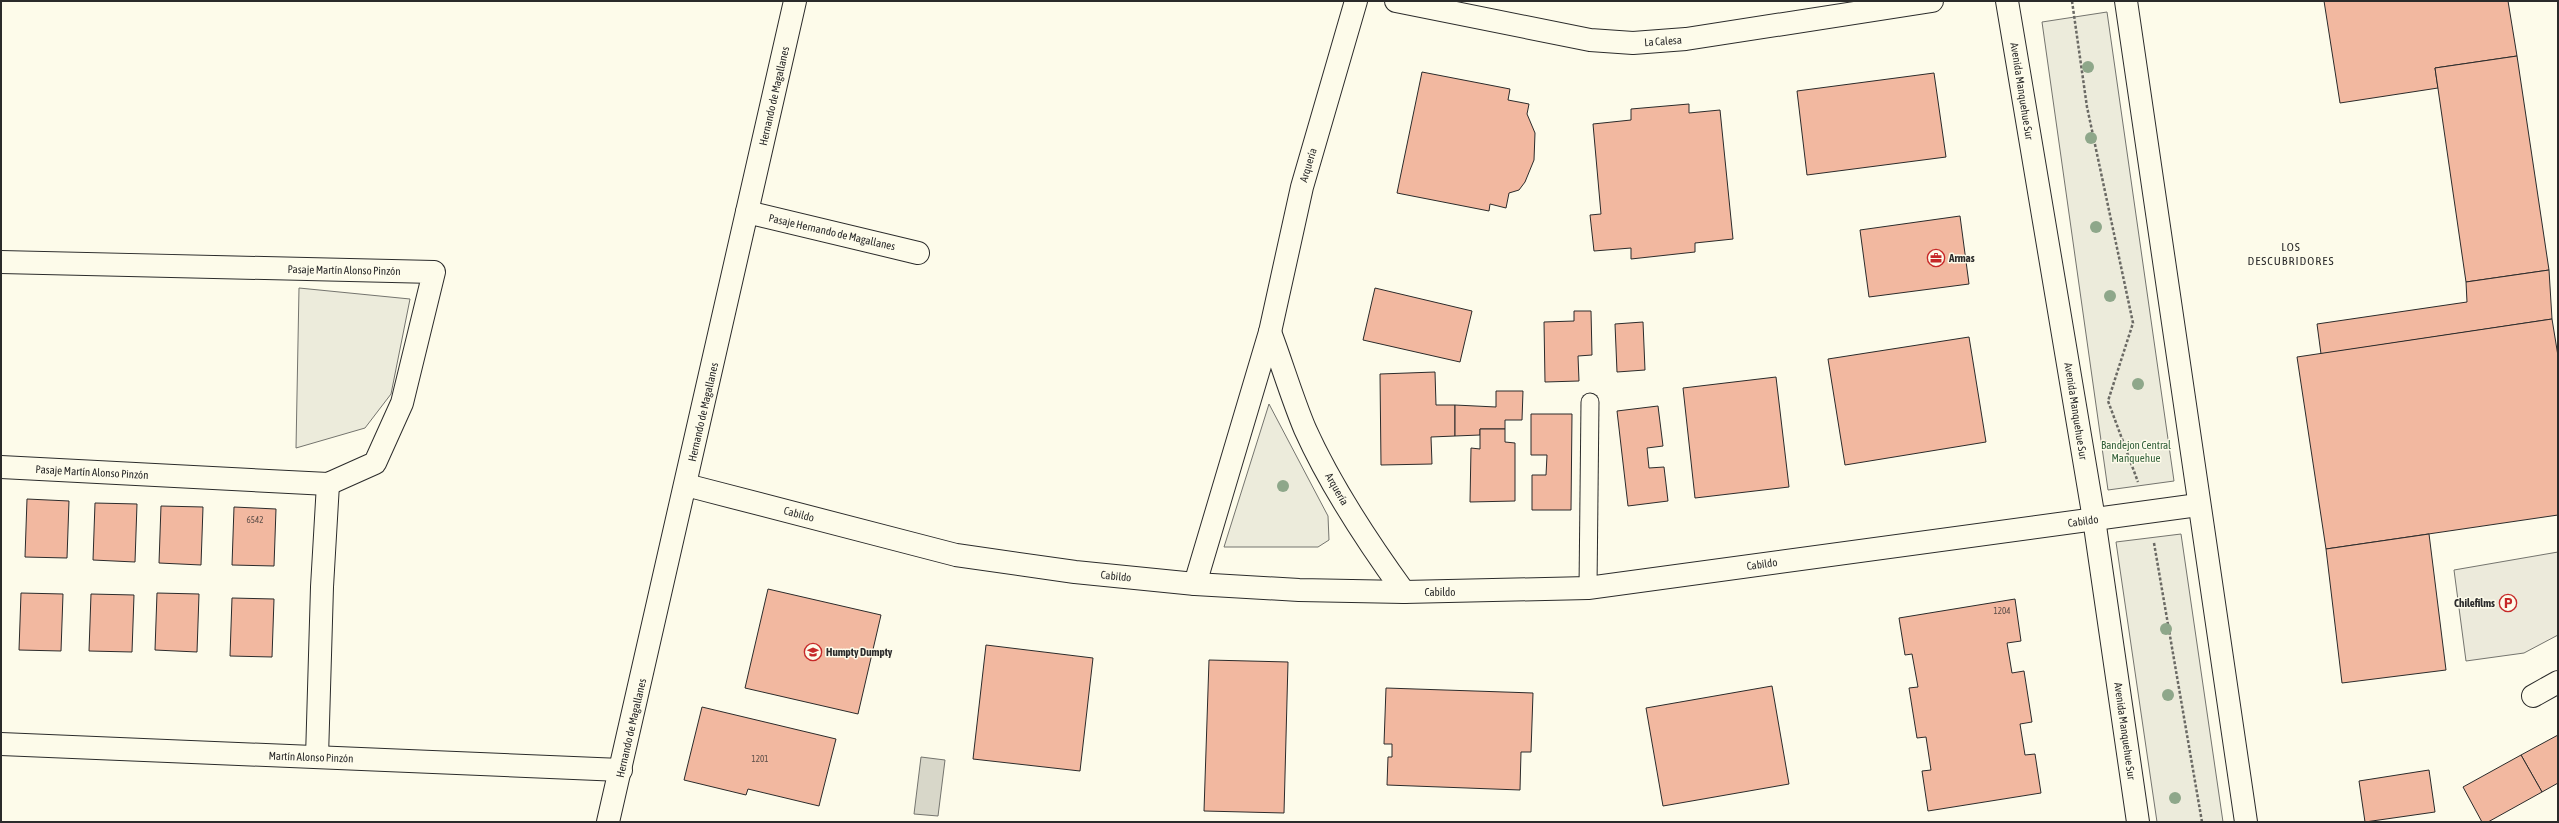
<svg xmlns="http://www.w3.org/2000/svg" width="2559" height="823" viewBox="0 0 2559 823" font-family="'Asap Condensed',sans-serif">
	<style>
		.green { fill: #ecebdb; stroke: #74746e }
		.parking { fill: #eceadb; stroke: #74746e }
		.water { fill: #d8d7c9; stroke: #74746e }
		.building { fill: #f2b8a0; stroke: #2b2b2b }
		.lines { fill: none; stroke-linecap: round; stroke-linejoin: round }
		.service-casing { stroke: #2b2b2b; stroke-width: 19 }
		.minor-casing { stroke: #2b2b2b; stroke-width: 24 }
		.secondary-casing { stroke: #2b2b2b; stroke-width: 24 }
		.primary-casing { stroke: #2b2b2b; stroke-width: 24 }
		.path { stroke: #6a6964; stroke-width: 2.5; stroke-dasharray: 3 2; stroke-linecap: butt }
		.service { stroke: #fdfbea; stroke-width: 17 }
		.minor { stroke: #fdfbea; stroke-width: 22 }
		.secondary { stroke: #fdfbea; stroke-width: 22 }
		.primary { stroke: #fdfbea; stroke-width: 22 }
		.tree { fill: #8ea78a }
		.labels { text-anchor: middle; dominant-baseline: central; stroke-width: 3; stroke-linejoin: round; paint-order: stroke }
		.number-label { font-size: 9px; fill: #5d4e48 }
		.street-label { font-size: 11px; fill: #2b2b2b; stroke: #fdfbea }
		.poi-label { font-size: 11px; font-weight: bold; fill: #2b2b2b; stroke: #fdfbea; text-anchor: start }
		.park-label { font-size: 11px; fill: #34623c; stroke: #fdfbea }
		.neighbourhood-label { font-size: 12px; letter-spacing: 1px; fill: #2b2b2b; stroke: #fdfbea }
	</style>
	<rect width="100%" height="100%" fill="#fdfbea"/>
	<g class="green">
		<polygon points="2107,12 2174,481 2108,490 2042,22"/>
		<polygon points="299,288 410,299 391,394 365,428 296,448"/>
		<polygon points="1269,404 1328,516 1329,540 1318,547 1224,547"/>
		<polygon points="2181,534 2223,822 2157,822 2116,542"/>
	</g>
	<polygon class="parking" points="2558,552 2558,635 2524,653 2466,661 2454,570"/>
	<polygon class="water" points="921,757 945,760 938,816 914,814"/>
	<g class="building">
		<polygon points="2324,1 2508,1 2517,56 2435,68 2438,88 2340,103"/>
		<polygon points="2517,56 2549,270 2466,282 2435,68"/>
		<polygon points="1422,72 1510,89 1508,100 1529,104 1527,114 1535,133 1534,160 1525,182 1519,190 1509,193 1506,208 1490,204 1489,211 1397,193"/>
		<polygon points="1934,73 1946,157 1807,175 1797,91"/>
		<polygon points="1689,104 1689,113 1720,110 1733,239 1695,243 1695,252 1631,259 1631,248 1594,251 1590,215 1601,214 1593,124 1631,120 1631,109"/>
		<polygon points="1960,216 1969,284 1869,297 1860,230"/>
		<polygon points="2549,270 2552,319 2321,354 2317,324 2467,302 2466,282"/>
		<polygon points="1375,288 1472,311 1460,362 1363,340"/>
		<polygon points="1574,311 1591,311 1592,355 1578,356 1579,381 1545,382 1544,322 1574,321"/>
		<polygon points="2552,319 2558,356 2558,515 2326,549 2297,357"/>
		<polygon points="1643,322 1645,370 1617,372 1615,324"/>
		<polygon points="1969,337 1986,442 1845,465 1828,359"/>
		<polygon points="1435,372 1436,405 1455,405 1455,436 1431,437 1432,464 1381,465 1380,374"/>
		<polygon points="1776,377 1789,487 1695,498 1683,388"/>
		<polygon points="1496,391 1523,391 1522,420 1505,420 1505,429 1480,429 1480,435 1455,436 1455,405 1496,407"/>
		<polygon points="1658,406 1663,446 1647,448 1649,468 1664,467 1668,501 1628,506 1617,411"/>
		<polygon points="1531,414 1572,414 1571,510 1532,510 1532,475 1546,475 1547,455 1531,455"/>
		<polygon points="1480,429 1505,429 1505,442 1515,443 1515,501 1470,502 1471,448 1480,449"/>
		<polygon points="27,499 69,501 67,558 25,557"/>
		<polygon points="95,503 137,504 135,562 93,560"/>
		<polygon points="161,506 203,507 201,565 159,563"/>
		<polygon points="234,507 276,509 274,566 232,565"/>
		<polygon points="2429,534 2446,670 2342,683 2326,549"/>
		<polygon points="768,589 881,615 858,714 745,688"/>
		<polygon points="21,593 63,594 61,651 19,650"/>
		<polygon points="157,593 199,594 197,652 155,650"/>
		<polygon points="91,594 134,595 132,652 89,651"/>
		<polygon points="232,598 274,599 272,657 230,656"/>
		<polygon points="2015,599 2021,641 2007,643 2012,673 2024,671 2032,722 2020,724 2025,755 2035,754 2041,793 1928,811 1922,771 1931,770 1926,737 1917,738 1909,688 1918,687 1912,654 1905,655 1899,618"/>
		<polygon points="986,645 1093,658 1080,771 973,759"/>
		<polygon points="1209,660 1288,662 1284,813 1204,811"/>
		<polygon points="1772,686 1789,784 1663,806 1646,708"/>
		<polygon points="1386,688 1533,693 1531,752 1521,752 1520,790 1387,785 1388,757 1392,757 1392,744 1384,744"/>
		<polygon points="702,707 836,739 819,806 748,789 746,795 684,780"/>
		<polygon points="2558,735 2558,783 2542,792 2521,755"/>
		<polygon points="2521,755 2542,792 2488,822 2482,822 2463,787"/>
		<polygon points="2429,770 2435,812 2365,822 2359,781"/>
	</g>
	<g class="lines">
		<defs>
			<polyline id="service" points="1588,588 1590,402"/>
			<g id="minor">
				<polyline points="1396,1 1590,40 1633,43 1686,39 1932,1"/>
				<polyline points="747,212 918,253"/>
				<polyline points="1,262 434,272 402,403 375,463 328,484 1,467"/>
				<path d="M1270,332c12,32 22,66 35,97 26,58 62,112 99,163"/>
				<polyline points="686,485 956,555 1075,572 1195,584 1299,590 1404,592 1588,588 2198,505"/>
				<polyline points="1195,584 1270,332 1302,187 1356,1"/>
				<polyline points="2533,696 2558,682"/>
				<polyline points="1,744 621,770"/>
				<polyline points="317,757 322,587 328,484"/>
			</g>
			<polyline id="secondary" points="608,822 795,1"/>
			<g id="primary">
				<polyline points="2007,1 2094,519 2138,822"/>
				<polyline points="2126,1 2246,822"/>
			</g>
		</defs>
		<use href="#service" class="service-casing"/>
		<use href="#minor" class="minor-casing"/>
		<use href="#secondary" class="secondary-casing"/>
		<use href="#primary" class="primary-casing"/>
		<g class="path">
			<polyline points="2072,1 2087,107 2133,323 2108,401 2138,482"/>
			<polyline points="2154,543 2202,822"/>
		</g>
		<use href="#service" class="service"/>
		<use href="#minor" class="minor"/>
		<use href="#secondary" class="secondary"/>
		<use href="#primary" class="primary"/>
	</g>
	<g class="tree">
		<circle cx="2088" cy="67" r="6"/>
		<circle cx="2091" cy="138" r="6"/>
		<circle cx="2096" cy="227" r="6"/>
		<circle cx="2110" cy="296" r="6"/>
		<circle cx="2138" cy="384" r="6"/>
		<circle cx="1283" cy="486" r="6"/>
		<circle cx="2166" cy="629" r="6"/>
		<circle cx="2168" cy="695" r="6"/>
		<circle cx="2175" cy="798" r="6"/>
	</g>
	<defs>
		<symbol id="office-ring" viewBox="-11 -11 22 22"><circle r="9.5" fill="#fdfbea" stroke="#c62828" stroke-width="1.5"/><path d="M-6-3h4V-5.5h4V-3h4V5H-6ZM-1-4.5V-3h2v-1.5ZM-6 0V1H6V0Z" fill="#c62828"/></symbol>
		<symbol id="parking-ring" viewBox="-11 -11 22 22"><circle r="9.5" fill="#fdfbea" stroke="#c62828" stroke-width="1.5"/><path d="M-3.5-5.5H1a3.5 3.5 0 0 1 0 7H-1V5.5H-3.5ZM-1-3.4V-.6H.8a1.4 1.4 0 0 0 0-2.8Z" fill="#c62828"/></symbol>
		<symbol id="school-ring" viewBox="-11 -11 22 22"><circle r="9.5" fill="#fdfbea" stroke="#c62828" stroke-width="1.5"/><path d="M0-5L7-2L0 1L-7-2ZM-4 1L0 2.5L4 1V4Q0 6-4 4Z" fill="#c62828"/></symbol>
	</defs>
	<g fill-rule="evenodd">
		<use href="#office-ring" x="1926" y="248" width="20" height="20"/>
		<use href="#parking-ring" x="2498" y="593" width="20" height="20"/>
		<use href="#school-ring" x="803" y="642" width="20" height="20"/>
	</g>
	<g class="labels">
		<g class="number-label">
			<text x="255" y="520">6542</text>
			<text x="2002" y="611">1204</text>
			<text x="760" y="759">1201</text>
		</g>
		<g class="street-label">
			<text transform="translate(1663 41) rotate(-4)">La Calesa</text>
			<text transform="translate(2022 91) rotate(81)">Avenida Manquehue Sur</text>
			<text transform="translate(774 96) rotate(-77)">Hernando de Magallanes</text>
			<text transform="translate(1308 165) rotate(-73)">Arquería</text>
			<text transform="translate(832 232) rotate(13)">Pasaje Hernando de Magallanes</text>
			<text transform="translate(344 270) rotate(1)">Pasaje Martín Alonso Pinzón</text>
			<text transform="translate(2076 411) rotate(81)">Avenida Manquehue Sur</text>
			<text transform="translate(703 412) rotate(-77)">Hernando de Magallanes</text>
			<text transform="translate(92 472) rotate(3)">Pasaje Martín Alonso Pinzón</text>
			<text transform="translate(1337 489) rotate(60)">Arquería</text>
			<text transform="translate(799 514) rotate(15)">Cabildo</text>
			<text transform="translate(2083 521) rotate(-8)">Cabildo</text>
			<text transform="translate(1762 564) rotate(-8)">Cabildo</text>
			<text transform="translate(1116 576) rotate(6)">Cabildo</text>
			<text x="1440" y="592">Cabildo</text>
			<text transform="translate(631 728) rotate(-77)">Hernando de Magallanes</text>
			<text transform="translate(2125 731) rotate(82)">Avenida Manquehue Sur</text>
			<text transform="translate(311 757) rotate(2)">Martín Alonso Pinzón</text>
		</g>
		<g class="poi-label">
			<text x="1949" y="258">Armas</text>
			<text x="2495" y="603" text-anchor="end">Chilefilms</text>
			<text x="826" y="652">Humpty Dumpty</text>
		</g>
		<g class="park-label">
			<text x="2136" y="445">Bandejon Central<tspan x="2136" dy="13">Manquehue</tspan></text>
		</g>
		<g class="neighbourhood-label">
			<text x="2291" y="247">LOS<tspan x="2291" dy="14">DESCUBRIDORES</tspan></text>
		</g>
	</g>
	<rect width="2559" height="823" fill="none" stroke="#2b2b2b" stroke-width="4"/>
</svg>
